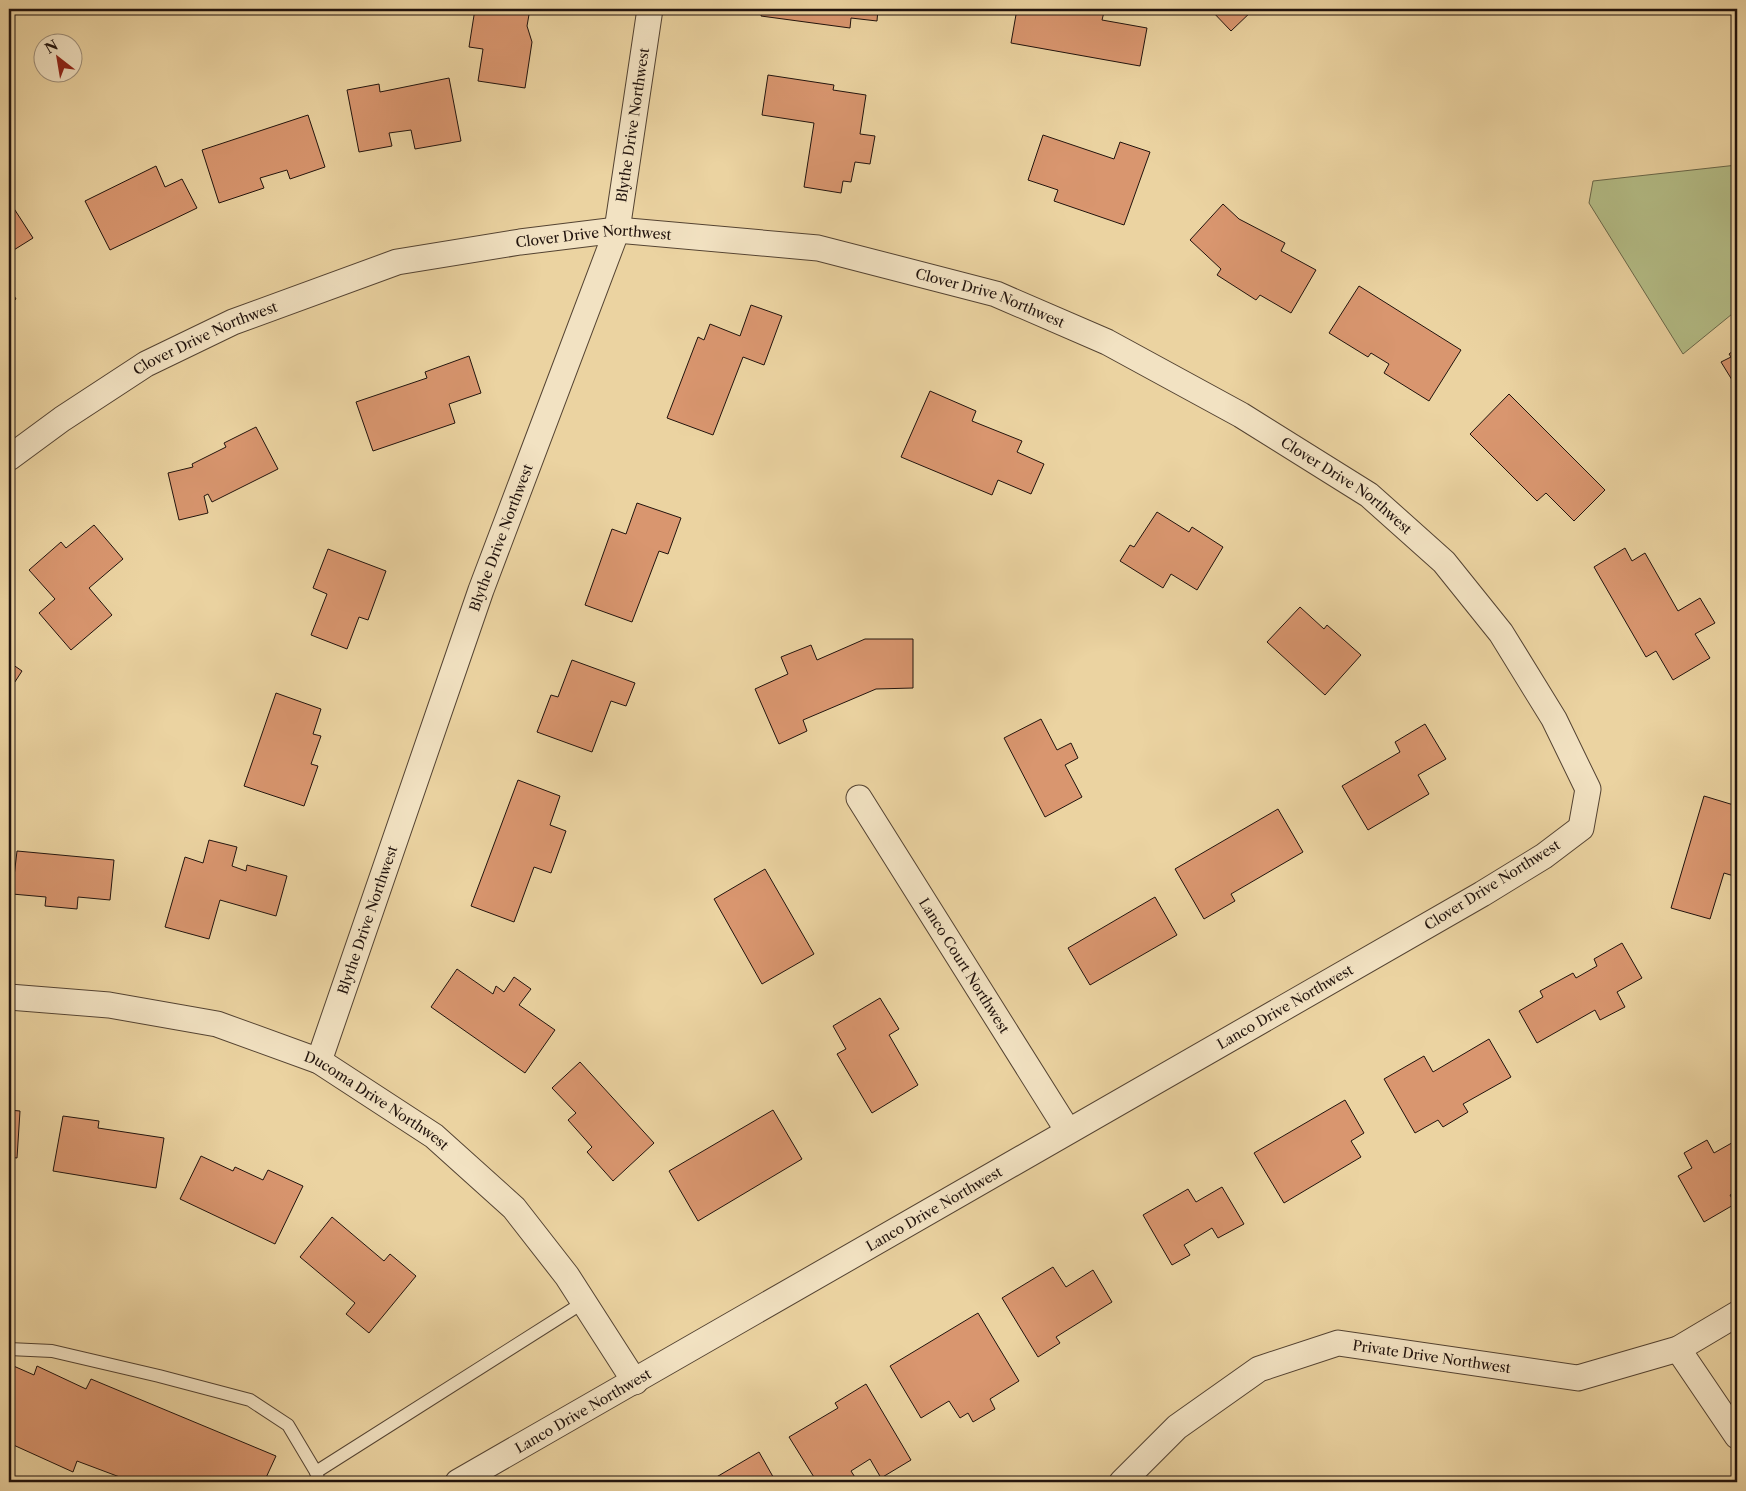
<svg xmlns="http://www.w3.org/2000/svg" width="1746" height="1491" viewBox="0 0 1746 1491" font-family="'Libre Caslon Text',serif">
	<style>
		.green { fill: #b4bd87; stroke: #6a684a }
		.building { fill: #d9966f; stroke: #21130d }
		.lines { fill: none; stroke-linecap: round; stroke-linejoin: round }
		.service-casing { stroke: #544332; stroke-width: 14 }
		.minor-casing { stroke: #544332; stroke-width: 27 }
		.service { stroke: #f2e2c2; stroke-width: 12 }
		.minor { stroke: #f2e2c2; stroke-width: 25 }
		.labels { text-anchor: middle; dominant-baseline: central; stroke-width: 4; stroke-linejoin: round; paint-order: stroke }
		.street-label { font-size: 14px; fill: #21130d; stroke: #f2e2c2 }
	</style>
	<rect width="100%" height="100%" fill="#ebd3a1"/>
	<filter id="stains"><feTurbulence type="fractalNoise" baseFrequency=".004" numOctaves="4"/><feColorMatrix values="0 0 0 0 .2 0 0 0 0 .09 0 0 0 0 .02 0 0 0 .5 -.17"/></filter>
	<radialGradient id="worn" r=".72"><stop offset=".6" stop-color="#630" stop-opacity="0"/><stop offset="1" stop-color="#630" stop-opacity=".3"/></radialGradient>
	<polygon class="green" points="1737,165 1737,310 1683,354 1589,203 1593,181"/>
	<g class="building">
		<polygon points="475,9 530,9 527,26 532,42 525,88 478,81 483,49 469,47"/>
		<polygon points="762,9 878,9 877,21 851,18 850,28 761,16"/>
		<polygon points="1017,9 1086,9 1104,12 1102,20 1147,28 1140,66 1011,43"/>
		<polygon points="1210,9 1254,9 1231,31"/>
		<polygon points="768,75 834,85 833,90 866,95 860,134 875,136 870,164 855,162 851,182 843,181 841,193 804,187 814,123 762,115"/>
		<polygon points="449,78 461,141 415,149 411,130 389,133 392,146 359,152 347,90 379,84 380,92"/>
		<polygon points="308,115 325,167 290,179 287,170 260,178 264,188 219,203 202,150"/>
		<polygon points="1043,135 1114,159 1120,142 1150,152 1124,225 1054,201 1058,190 1028,180"/>
		<polygon points="156,166 165,187 182,179 197,208 110,250 85,201"/>
		<polygon points="1223,204 1239,219 1285,243 1281,251 1316,270 1291,313 1260,295 1256,300 1217,275 1221,269 1190,240"/>
		<polygon points="13,207 33,238 9,253 9,210"/>
		<polygon points="1359,286 1461,350 1429,401 1384,373 1389,364 1371,353 1368,357 1329,333"/>
		<polygon points="9,287 16,299 9,304"/>
		<polygon points="751,305 782,316 764,365 743,357 713,435 667,418 698,337 704,340 710,324 740,336"/>
		<polygon points="1737,348 1737,388 1721,362 1731,357 1729,354"/>
		<polygon points="469,356 481,393 449,404 455,423 373,451 356,402 427,378 425,372"/>
		<polygon points="930,391 976,411 972,421 1022,441 1017,452 1044,464 1031,494 998,480 992,495 901,457"/>
		<polygon points="1509,394 1605,490 1574,521 1546,493 1537,501 1470,434"/>
		<polygon points="256,427 278,469 212,502 208,494 204,496 208,513 179,520 168,473 193,467 192,464 226,447 224,443"/>
		<polygon points="637,503 681,518 668,554 659,551 632,622 585,605 612,529 626,534"/>
		<polygon points="1157,512 1189,532 1192,527 1223,547 1197,590 1171,574 1163,588 1120,561 1130,545 1134,547"/>
		<polygon points="94,525 123,559 89,588 112,615 71,650 39,613 55,599 29,570 61,542 66,548"/>
		<polygon points="1625,548 1632,561 1645,553 1678,611 1700,598 1715,623 1695,634 1710,658 1673,680 1656,651 1646,657 1594,567"/>
		<polygon points="328,549 386,571 368,620 359,617 347,649 311,635 327,594 313,588"/>
		<polygon points="1300,607 1324,629 1327,625 1361,655 1325,695 1267,642"/>
		<polygon points="865,639 913,639 913,688 876,689 803,720 807,731 779,744 755,689 788,674 781,657 811,645 817,660"/>
		<polygon points="572,660 635,683 626,706 611,701 592,752 537,732 551,695 558,697"/>
		<polygon points="9,662 22,671 9,691"/>
		<polygon points="276,693 321,709 313,734 321,736 311,764 318,766 304,806 244,786"/>
		<polygon points="1041,719 1057,750 1071,743 1078,758 1065,765 1082,797 1045,817 1004,738"/>
		<polygon points="1425,724 1446,759 1418,775 1429,794 1368,830 1342,786 1400,752 1395,742"/>
		<polygon points="518,780 560,796 550,825 566,831 551,873 534,867 514,922 471,906"/>
		<polygon points="1704,796 1737,806 1737,877 1724,873 1710,919 1671,908"/>
		<polygon points="1278,809 1303,852 1231,894 1235,901 1204,919 1175,869"/>
		<polygon points="209,840 237,847 232,866 246,871 247,865 287,876 276,916 220,900 209,939 165,927 185,857 203,863"/>
		<polygon points="17,851 114,860 110,900 78,897 77,909 45,906 46,897 12,894"/>
		<polygon points="765,869 814,954 762,984 714,899"/>
		<polygon points="1155,897 1177,935 1090,985 1068,948"/>
		<polygon points="1622,943 1642,978 1617,992 1625,1007 1600,1020 1595,1010 1537,1043 1519,1011 1543,997 1540,991 1573,973 1576,978 1597,966 1594,959"/>
		<polygon points="457,969 493,994 496,986 504,992 514,977 531,989 519,1005 555,1030 525,1073 431,1007"/>
		<polygon points="880,998 899,1029 889,1035 918,1085 872,1113 837,1054 846,1049 833,1026"/>
		<polygon points="1489,1039 1511,1077 1463,1104 1468,1112 1443,1127 1438,1120 1415,1133 1384,1079 1424,1056 1433,1072"/>
		<polygon points="580,1062 654,1143 613,1181 587,1152 592,1147 568,1120 576,1113 552,1088"/>
		<polygon points="1345,1100 1364,1133 1351,1141 1361,1157 1284,1203 1254,1153"/>
		<polygon points="9,1110 20,1111 17,1158 9,1157"/>
		<polygon points="773,1110 802,1159 698,1221 669,1171"/>
		<polygon points="63,1116 99,1121 98,1128 164,1138 156,1188 53,1171"/>
		<polygon points="1707,1140 1714,1153 1737,1140 1737,1191 1730,1195 1735,1204 1704,1222 1678,1176 1692,1168 1684,1153"/>
		<polygon points="201,1156 233,1171 235,1167 263,1180 268,1170 303,1186 275,1244 180,1199"/>
		<polygon points="1222,1187 1244,1224 1218,1238 1212,1228 1184,1245 1190,1255 1172,1265 1143,1215 1188,1189 1196,1202"/>
		<polygon points="332,1217 384,1261 390,1254 416,1276 369,1333 346,1314 355,1303 300,1257"/>
		<polygon points="1053,1267 1066,1287 1093,1270 1112,1302 1056,1337 1060,1343 1038,1357 1002,1298"/>
		<polygon points="978,1313 1019,1381 990,1399 995,1409 973,1422 968,1413 960,1418 949,1401 921,1418 890,1366"/>
		<polygon points="9,1364 34,1375 37,1366 86,1389 91,1379 276,1456 264,1482 133,1482 77,1461 73,1472 9,1443"/>
		<polygon points="866,1384 911,1460 881,1478 870,1459 851,1471 858,1482 817,1482 789,1437 838,1408 835,1403"/>
		<polygon points="759,1452 776,1482 708,1482"/>
	</g>
	<g class="lines">
		<defs>
			<g id="service">
				<polyline points="9,1349 52,1351 159,1376 250,1400 288,1425 316,1472 319,1482"/>
				<polyline points="316,1472 584,1302"/>
			</g>
			<g id="minor">
				<path id="s1" d="M9,458l53,-39 84,-55 87,-42 164,-60 123,-20 97,-12 201,18 178,46 111,48 134,73 128,80 75,67 57,71 53,86 34,70 -7,39 -37,28 -62,38 -1024,588"/>
				<path id="s2" d="M859,798l209,333"/>
				<path id="s3" d="M9,997l100,8 108,19 102,37 115,75 80,72 53,68 68,106"/>
				<path id="s4" d="M319,1061l162,-471 136,-360 33,-221"/>
				<polyline points="1678,1349 1737,1436"/>
				<path id="s5" d="M1122,1482l55,-55 82,-58 79,-26 240,35 100,-29 59,-35"/>
			</g>
		</defs>
		<use href="#service" class="service-casing"/>
		<use href="#minor" class="minor-casing"/>
		<use href="#service" class="service"/>
		<use href="#minor" class="minor"/>
	</g>
	<g class="labels">
		<g class="street-label">
			<text stroke="none"><textPath href="#s4" startOffset="989">Blythe Drive Northwest</textPath></text>
			<text stroke="none"><textPath href="#s1" startOffset="636">Clover Drive Northwest</textPath></text>
			<text stroke="none"><textPath href="#s1" startOffset="1041">Clover Drive Northwest</textPath></text>
			<text stroke="none"><textPath href="#s1" startOffset="231">Clover Drive Northwest</textPath></text>
			<text stroke="none"><textPath href="#s1" startOffset="1446">Clover Drive Northwest</textPath></text>
			<text stroke="none"><textPath href="#s4" startOffset="554">Blythe Drive Northwest</textPath></text>
			<text transform="translate(1492 885) rotate(-32)">Clover Drive Northwest</text>
			<text stroke="none"><textPath href="#s4" startOffset="149">Blythe Drive Northwest</textPath></text>
			<text stroke="none"><textPath href="#s2" startOffset="198">Lanco Court Northwest</textPath></text>
			<text transform="translate(1285 1007) rotate(-30)">Lanco Drive Northwest</text>
			<text stroke="none"><textPath href="#s3" startOffset="388">Ducoma Drive Northwest</textPath></text>
			<text transform="translate(934 1209) rotate(-30)">Lanco Drive Northwest</text>
			<text stroke="none"><textPath href="#s5" startOffset="356">Private Drive Northwest</textPath></text>
			<text transform="translate(583 1411) rotate(-30)">Lanco Drive Northwest</text>
		</g>
	</g>
	<rect width="1746" height="1491" fill="none" stroke="#ebd3a1" stroke-width="30"/>
	<rect x="10" y="10" width="1726" height="1471" fill="none" stroke="#21130d" stroke-width="2.5"/>
	<rect x="15" y="15" width="1716" height="1461" fill="none" stroke="#21130d"/>
	<g transform="translate(58 58) rotate(329)"><circle r="24" fill="#f2e2c2" stroke="#9e8f7a"/>
	<path d="M0-4L9 19L0 12L-9 19Z" fill="#8f2418"/>
	<text y="-8" font-size="14" font-weight="bold" text-anchor="middle" fill="#21130d">N</text>
	</g>
	<rect width="100%" height="100%" filter="url(#stains)"/>
	<rect width="100%" height="100%" fill="url(#worn)"/>
</svg>
